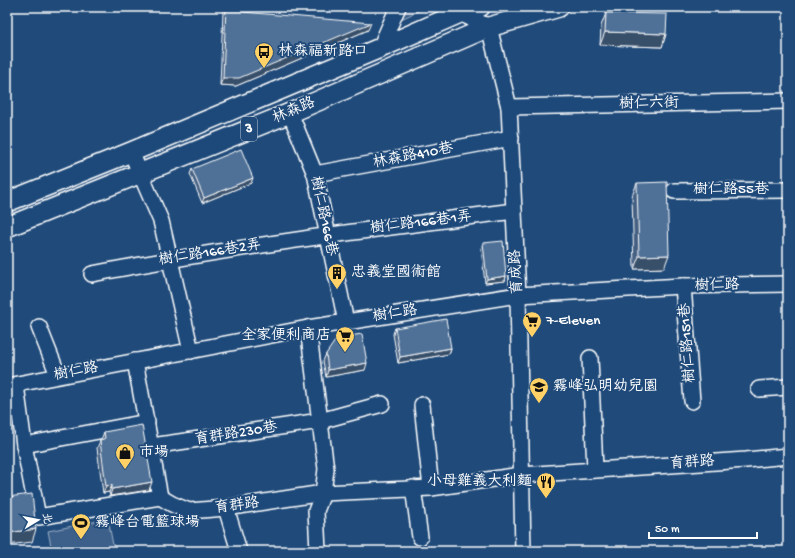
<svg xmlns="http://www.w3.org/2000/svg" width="795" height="558" viewBox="0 0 795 558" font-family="'Gochi Hand','LXGW WenKai TC',sans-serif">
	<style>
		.green { fill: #3c618b; stroke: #9eb0c5 }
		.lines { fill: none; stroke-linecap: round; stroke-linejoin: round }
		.minor-casing { stroke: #fff; stroke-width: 18 }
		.major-casing { stroke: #fff; stroke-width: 22 }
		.minor { stroke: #1f4a7a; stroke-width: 15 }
		.major { stroke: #1f4a7a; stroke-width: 19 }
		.wall { fill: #456182; stroke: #fff }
		.shaded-wall { fill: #384f6a; stroke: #fff }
		.building { fill: #507197; stroke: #fff }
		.labels { text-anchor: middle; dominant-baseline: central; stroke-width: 4; stroke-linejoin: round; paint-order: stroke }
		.shield { fill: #1f4a7a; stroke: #bcc9d7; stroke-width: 1 }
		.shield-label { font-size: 14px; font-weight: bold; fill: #fff }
		.poi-label { font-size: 15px; fill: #fff; stroke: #1f4a7a; text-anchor: start }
		.street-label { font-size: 15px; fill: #fff; stroke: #1f4a7a }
	</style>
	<rect width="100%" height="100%" fill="#1f4a7a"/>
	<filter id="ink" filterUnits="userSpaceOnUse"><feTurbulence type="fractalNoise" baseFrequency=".025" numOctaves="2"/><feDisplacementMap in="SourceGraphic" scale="8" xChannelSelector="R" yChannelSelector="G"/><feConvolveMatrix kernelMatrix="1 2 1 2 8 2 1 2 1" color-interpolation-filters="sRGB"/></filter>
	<g filter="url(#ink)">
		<g class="green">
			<polygon points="404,7 427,7 397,21"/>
			<polygon points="108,519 114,550 52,551 48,531"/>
		</g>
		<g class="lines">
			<defs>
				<g id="minor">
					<polyline points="456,8 460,13 489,27 509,107 518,295 523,551"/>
					<polyline points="380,48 398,7"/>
					<polyline points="509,107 788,101"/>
					<polyline points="290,113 315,174 346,322"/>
					<polyline points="131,152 161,221 191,351"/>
					<polyline points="315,174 511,138"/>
					<polyline points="674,191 788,190"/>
					<path d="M92,274c140,-27 281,-45 422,-63"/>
					<polyline points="683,286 692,401"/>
					<polyline points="39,327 58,375"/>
					<polyline points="308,328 326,469 323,493 316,511 318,551"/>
					<polyline points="590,358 595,469"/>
					<polyline points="135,361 160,497 172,504 189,511 226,508 323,493 431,488 521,475 746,460 788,456"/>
					<polyline points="16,385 24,445 38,517 160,497"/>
					<polyline points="7,386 308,328 518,295 683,286 788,284"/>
					<polyline points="759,389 788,387"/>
					<polyline points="422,405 431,488"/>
					<polyline points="24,445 147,422"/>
					<polyline points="152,446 320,421 382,404"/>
					<polyline points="413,488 420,537"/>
					<polyline points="226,508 239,551"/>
				</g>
				<g id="major">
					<polyline points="7,202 131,152 380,48 460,13 480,7"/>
					<polyline points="7,227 290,113 489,27 559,7"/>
				</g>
			</defs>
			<use href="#minor" class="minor-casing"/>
			<use href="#major" class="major-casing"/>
			<use href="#minor" class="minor"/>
			<use href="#major" class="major"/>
		</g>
		<g class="wall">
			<polygon points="225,7 244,7 243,12 368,30 236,86 220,85 223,12"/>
			<polygon points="606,13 666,34 662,47 600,45 601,26"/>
			<polygon points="192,169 251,183 202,203 190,174"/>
			<polygon points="637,183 664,268 634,269 632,196"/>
			<polygon points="483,243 506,276 505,281 485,283 481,248"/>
			<polygon points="395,328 451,348 449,354 398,363 393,334"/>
			<polygon points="326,354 365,370 326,377 323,361"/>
			<polygon points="104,432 149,490 110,496 109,492 103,493 97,448 100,441 101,440"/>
		</g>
		<g class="shaded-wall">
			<polygon points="371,23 368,30 236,86 220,85 223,78"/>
			<polygon points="605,32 666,34 662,47 600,45"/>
			<polygon points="253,178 251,183 202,203 204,198"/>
			<polygon points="669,255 664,268 634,269 639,256"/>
			<polygon points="506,276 505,281 485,283 487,279"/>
			<polygon points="451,348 449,354 398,363 400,357"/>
			<polygon points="367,363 365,370 326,377 328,370"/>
			<polygon points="152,482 149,490 110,496 112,489"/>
			<polygon points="112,485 109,492 103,493 106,486"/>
			<polygon points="36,529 32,542 7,545 7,533"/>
		</g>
		<g class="building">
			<polygon points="226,7 244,7 243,12 371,23 239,78 223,78"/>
			<polygon points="606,13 667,14 666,34 605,32"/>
			<polygon points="241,149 253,178 204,198 192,169"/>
			<polygon points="667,182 669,255 639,256 637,183"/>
			<polygon points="503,241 506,276 487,279 483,243"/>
			<polygon points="446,319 451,348 400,357 395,328"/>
			<polygon points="362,334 367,363 328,370 326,354 337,338"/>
			<polygon points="142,425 152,482 112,489 112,485 106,486 100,441 105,438 104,432"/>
			<polygon points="32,494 36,529 7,533 7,497"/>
		</g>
	</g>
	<defs>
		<symbol id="bus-pin" viewBox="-11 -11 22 30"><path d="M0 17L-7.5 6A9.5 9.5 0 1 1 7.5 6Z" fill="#ffd166" stroke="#1f4a7a"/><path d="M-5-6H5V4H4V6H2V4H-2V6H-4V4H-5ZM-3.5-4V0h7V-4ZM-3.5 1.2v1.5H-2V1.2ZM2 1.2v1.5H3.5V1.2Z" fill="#111"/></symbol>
		<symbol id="building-pin" viewBox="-11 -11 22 30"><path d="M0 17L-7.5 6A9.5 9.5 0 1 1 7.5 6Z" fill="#ffd166" stroke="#1f4a7a"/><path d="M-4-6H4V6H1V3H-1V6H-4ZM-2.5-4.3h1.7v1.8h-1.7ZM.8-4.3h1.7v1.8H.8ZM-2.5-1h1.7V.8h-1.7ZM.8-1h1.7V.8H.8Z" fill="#111"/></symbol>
		<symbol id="supermarket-pin" viewBox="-11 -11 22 30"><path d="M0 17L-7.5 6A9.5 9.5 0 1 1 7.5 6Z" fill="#ffd166" stroke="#1f4a7a"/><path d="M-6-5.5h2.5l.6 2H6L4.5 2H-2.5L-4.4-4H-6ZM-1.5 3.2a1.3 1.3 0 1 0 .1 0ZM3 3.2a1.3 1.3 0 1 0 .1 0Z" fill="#111"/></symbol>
		<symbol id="school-pin" viewBox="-11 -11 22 30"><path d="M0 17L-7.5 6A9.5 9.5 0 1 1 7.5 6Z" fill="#ffd166" stroke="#1f4a7a"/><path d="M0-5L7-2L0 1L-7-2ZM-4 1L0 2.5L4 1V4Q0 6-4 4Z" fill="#111"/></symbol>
		<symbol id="shop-pin" viewBox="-11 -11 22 30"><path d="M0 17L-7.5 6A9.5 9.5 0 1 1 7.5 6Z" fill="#ffd166" stroke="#1f4a7a"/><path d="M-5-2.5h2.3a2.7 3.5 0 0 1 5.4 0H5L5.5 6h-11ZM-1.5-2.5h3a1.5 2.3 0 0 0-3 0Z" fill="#111"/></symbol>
		<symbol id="restaurant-pin" viewBox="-11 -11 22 30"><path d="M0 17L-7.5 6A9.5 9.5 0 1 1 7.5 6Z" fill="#ffd166" stroke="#1f4a7a"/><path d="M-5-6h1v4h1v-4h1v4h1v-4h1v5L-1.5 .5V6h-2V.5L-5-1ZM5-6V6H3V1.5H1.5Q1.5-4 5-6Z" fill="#111"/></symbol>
		<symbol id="stadium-pin" viewBox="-11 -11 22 30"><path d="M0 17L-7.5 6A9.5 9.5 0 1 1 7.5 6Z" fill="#ffd166" stroke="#1f4a7a"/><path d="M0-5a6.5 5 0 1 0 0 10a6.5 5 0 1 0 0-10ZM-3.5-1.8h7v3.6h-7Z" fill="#111"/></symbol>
	</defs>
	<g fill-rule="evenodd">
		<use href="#bus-pin" x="253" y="41" width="22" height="30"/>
		<use href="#building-pin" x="326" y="262" width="22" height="30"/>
		<use href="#supermarket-pin" x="521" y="310" width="22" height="30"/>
		<use href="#supermarket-pin" x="334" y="325" width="22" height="30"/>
		<use href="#school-pin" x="528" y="376" width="22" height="30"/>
		<use href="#shop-pin" x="114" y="442" width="22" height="30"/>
		<use href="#restaurant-pin" x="535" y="471" width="22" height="30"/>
		<use href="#stadium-pin" x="70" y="512" width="22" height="30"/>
	</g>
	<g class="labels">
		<rect class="shield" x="241" y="117" width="16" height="24" rx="3"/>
		<g class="shield-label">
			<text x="249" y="129">3</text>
		</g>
		<g class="poi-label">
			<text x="278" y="52">林森福新路口</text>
			<text x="351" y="273">忠義堂國術館</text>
			<text x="546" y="321">7-Eleven</text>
			<text x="331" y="336" text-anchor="end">全家便利商店</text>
			<text x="553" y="387">霧峰弘明幼兒園</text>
			<text x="139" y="453">市場</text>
			<text x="532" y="482" text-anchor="end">小母雞義大利麵</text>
			<text x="95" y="523">霧峰台電籃球場</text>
		</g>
		<g class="street-label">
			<text transform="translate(649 104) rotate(-1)">樹仁六街</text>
			<text transform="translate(294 111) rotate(-23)">林森路</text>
			<text transform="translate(413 156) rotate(-11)">林森路410巷</text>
			<text x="731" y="190">樹仁路55巷</text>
			<text transform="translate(323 216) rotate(78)">樹仁路166巷</text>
			<text transform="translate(421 223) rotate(-7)">樹仁路166巷1弄</text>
			<text transform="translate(210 253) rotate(-9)">樹仁路166巷2弄</text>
			<text transform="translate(517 272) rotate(-93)">育成路</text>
			<text transform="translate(717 286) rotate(-1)">樹仁路</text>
			<text transform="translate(395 314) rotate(-9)">樹仁路</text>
			<text transform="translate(688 343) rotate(-94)">樹仁路151巷</text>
			<text transform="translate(76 372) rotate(-11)">樹仁路</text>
			<text transform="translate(236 434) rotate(-9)">育群路230巷</text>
			<text transform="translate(692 463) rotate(-4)">育群路</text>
			<text transform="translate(237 506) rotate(-7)">育群路</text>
		</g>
	</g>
	<rect width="795" height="558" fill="none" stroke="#1f4a7a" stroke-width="24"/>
	<rect x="12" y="12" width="771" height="534" fill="none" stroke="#fff" stroke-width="1.5" filter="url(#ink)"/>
	<g transform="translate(38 520) rotate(80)" stroke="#1f4a7a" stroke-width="3" paint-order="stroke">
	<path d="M0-3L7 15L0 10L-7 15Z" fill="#ffffff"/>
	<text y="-6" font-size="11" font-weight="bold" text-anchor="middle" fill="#ffffff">北</text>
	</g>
	<path d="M649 532v6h108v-6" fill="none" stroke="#ffffff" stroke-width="2"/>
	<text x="655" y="532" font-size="12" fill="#ffffff" stroke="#1f4a7a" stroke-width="3" paint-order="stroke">50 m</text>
</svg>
